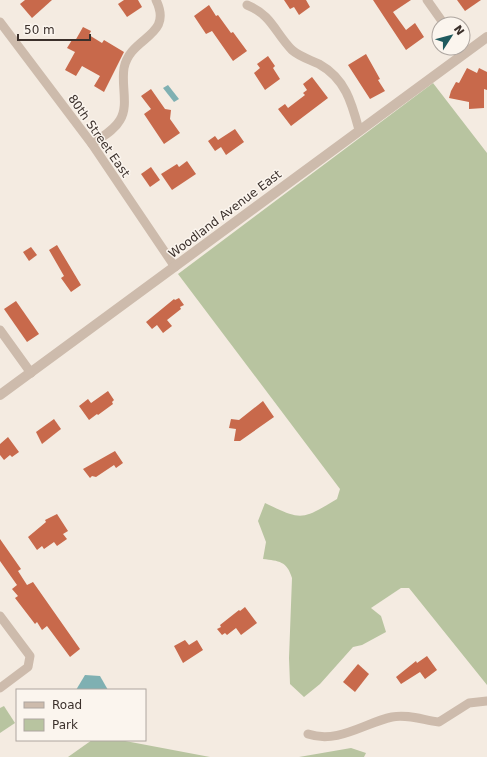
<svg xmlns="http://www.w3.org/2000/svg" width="487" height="757" viewBox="0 0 487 757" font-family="'DejaVu Sans',sans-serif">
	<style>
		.green { fill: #b8c4a0 }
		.water { fill: #7fb0b2 }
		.building { fill: #c8694b }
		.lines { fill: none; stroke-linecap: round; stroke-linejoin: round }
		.minor { stroke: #cdbbac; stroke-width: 9 }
		.tertiary { stroke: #cdbbac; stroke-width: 10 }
		.labels { text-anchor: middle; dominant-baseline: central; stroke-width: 3; stroke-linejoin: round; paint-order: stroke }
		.street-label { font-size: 12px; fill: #3b302b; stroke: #fbf5ee }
	</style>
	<rect width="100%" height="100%" fill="#f4ebe1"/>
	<g class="green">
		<path d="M433,83l54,70v532l-78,-97h-8l-30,20 10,8 5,16 -24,13 -9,2 -33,37 -16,13 -14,-13 -1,-26 3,-80c-5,-17 -13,-17 -29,-19l3,-17 -8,-21 7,-18c37,18 37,17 72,-4l3,-10 -162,-215z"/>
		<polygon points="4,706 15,723 0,733 0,708"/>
		<polygon points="92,740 120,740 210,757 68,757"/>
		<polygon points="351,748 366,753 364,757 299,757"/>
	</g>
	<g class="water">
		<polygon points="168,85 179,99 174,102 163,88"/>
		<polygon points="85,675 100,676 108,690 76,690"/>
	</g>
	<g class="building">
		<polygon points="25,0 52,0 32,18 20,4"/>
		<polygon points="124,0 138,0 142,7 127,17 118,4"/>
		<polygon points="284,0 306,0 310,7 299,15 294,7 290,9"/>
		<polygon points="373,0 411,0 393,12 406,30 415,23 424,37 406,50"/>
		<polygon points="457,0 481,0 465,11"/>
		<polygon points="209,5 216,16 218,15 231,33 233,32 247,51 233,61 212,31 206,34 194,16"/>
		<polygon points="83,27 91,31 89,35 102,43 104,40 124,52 104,92 94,86 100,76 82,66 76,76 65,70 75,52 67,48 72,40 75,41"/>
		<polygon points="366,54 380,79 378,80 385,91 370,99 348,65"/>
		<polygon points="268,56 275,66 273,68 280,79 265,90 254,73 260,68 257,64"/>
		<polygon points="467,68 477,73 479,68 487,72 487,90 484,89 484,108 469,109 469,102 449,98 451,91 456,82 459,83"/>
		<polygon points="312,77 328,98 291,126 278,109 285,104 288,108 305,95 303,93 307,90 303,84"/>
		<polygon points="151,89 165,109 171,110 170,119 180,133 164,144 144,114 151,109 141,96"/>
		<polygon points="235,129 244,142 226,155 221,147 215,151 208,141 215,136 218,140"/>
		<polygon points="187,161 196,174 172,190 161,174 177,164 179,167"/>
		<polygon points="151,167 160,180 150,187 141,174"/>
		<polygon points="57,245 81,285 71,292 61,278 64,276 49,250"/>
		<polygon points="31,247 37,255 29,261 23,252"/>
		<polygon points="179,298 184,305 180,307 181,309 167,320 172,326 163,333 157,325 152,329 146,322 174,299 175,300"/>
		<polygon points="16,301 39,334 27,342 4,309"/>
		<polygon points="108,391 114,400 112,402 113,404 98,415 97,414 89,420 79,406 88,399 91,403"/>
		<polygon points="263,401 274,417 240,441 234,441 236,429 229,428 231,419 239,420"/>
		<polygon points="54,419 61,429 42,444 36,432"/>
		<polygon points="8,437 19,452 12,457 10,455 4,460 0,455 0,444"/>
		<polygon points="115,451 123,463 116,468 114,465 96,477 92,476 90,478 83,469"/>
		<polygon points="57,514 68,531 63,534 67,539 57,546 54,542 44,549 42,546 37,550 28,537 46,522 45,520"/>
		<polygon points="0,539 21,569 18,571 27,585 33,582 80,649 70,657 47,626 42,630 37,622 35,624 15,598 18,596 12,589 17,585 0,561"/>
		<polygon points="245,607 257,623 241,635 236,628 227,635 225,633 222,635 217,629 221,627 220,625 239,610 240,611"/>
		<polygon points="185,640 189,645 197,640 203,650 183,663 174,646"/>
		<polygon points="427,656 437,670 425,679 420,672 401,684 396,677 416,661 417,663"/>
		<polygon points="358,664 369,674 355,692 343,682"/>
	</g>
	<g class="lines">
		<g class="minor">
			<polyline points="427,0 444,24"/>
			<path d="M247,5c25,10 28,28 45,45 8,7 19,10 27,14 27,15 33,40 40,66"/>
			<polyline points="0,22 92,144 175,267"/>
			<path d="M92,144c9,-7 22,-13 28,-24 9,-14 1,-35 4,-52 6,-32 50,-31 32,-68"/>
			<polyline points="0,330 31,373"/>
			<polyline points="0,616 30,656 28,667 0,688"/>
			<path d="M308,734c30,10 56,-11 84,-17 16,-3 31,3 47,5l30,-19 18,-2"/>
		</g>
		<polyline class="tertiary" points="0,395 487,37"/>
	</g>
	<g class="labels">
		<g class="street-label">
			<text transform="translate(99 136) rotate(55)">80th Street East</text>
			<text transform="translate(225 214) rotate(-37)">Woodland Avenue East</text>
		</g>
	</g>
	<rect x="16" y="689" width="130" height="52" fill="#fbf5ee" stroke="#aea6a0"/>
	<rect x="24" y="702" width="20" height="6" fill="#cdbbac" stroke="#aea6a0"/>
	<text x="52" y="709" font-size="12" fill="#3b302b">Road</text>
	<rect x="24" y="719" width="20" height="12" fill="#b8c4a0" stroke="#aea6a0"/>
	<text x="52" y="729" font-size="12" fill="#3b302b">Park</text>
	<g transform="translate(451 36) rotate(54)"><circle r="19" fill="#fbf5ee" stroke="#aea6a0"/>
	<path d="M0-3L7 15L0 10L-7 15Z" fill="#1f5a5e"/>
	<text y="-6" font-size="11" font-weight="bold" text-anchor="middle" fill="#3b302b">N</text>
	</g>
	<path d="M18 34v6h72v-6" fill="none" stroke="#3b302b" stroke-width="2"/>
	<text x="24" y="34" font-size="12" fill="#3b302b" stroke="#fbf5ee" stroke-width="3" paint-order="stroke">50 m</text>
</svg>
